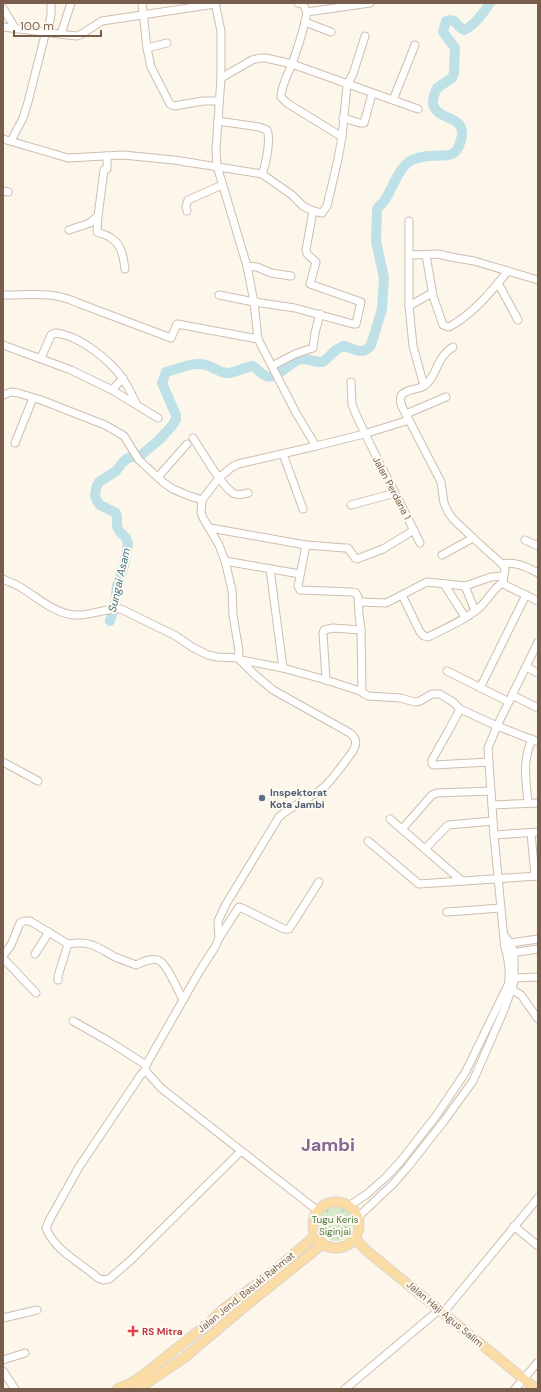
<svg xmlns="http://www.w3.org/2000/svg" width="541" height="1392" viewBox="0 0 541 1392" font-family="'DM Sans',sans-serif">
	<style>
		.park { fill: url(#park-crowns) }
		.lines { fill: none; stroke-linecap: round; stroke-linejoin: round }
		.river { stroke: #bee0e7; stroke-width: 10 }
		.minor-casing { stroke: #cfbeaf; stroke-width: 9 }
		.major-casing { stroke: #dcd5d1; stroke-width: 11 }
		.minor { stroke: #fff; stroke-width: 7 }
		.major { stroke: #fadca4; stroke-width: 9 }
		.service-dot { fill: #5c6f8a; stroke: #fffaf1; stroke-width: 1.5 }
		.health-dot { fill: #e0444e; stroke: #fffaf1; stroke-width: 1.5 }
		.labels { text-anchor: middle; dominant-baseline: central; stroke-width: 4; stroke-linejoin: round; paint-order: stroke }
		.street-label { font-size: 10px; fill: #785d4d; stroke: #fffaf1 }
		.service-label { font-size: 10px; font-weight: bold; fill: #4e5e75; stroke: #fffaf1; text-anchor: start }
		.park-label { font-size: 10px; fill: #547e44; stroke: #fffaf1 }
		.health-label { font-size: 10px; font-weight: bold; fill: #be3a42; stroke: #fffaf1; text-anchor: start }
		.water-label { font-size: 11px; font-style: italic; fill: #437784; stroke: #fffaf1 }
		.town-label { font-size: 18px; font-weight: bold; fill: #856594; stroke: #fffaf1 }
	</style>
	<defs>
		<pattern id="park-crowns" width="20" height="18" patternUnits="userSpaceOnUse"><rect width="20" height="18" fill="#d5ebc8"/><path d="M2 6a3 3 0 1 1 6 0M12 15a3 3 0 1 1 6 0" fill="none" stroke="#b2c2a5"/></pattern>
	</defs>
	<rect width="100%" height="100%" fill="#fdf6ea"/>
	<circle class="park" cx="336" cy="1224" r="17"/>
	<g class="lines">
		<path class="river" d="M110,621l5,-16 2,-19 7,-20 4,-23 -2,-5 -6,-6 -3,-5v-9l-1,-5 -16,-8 -3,-4 -2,-5 1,-8 3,-6 17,-11 7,-9 5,-4 13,-3 18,-15 13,-14 4,-7v-4l-14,-32 4,-11c12,-3 28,-11 40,-7 7,2 13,7 20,8 9,0 18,-6 27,-7 4,3 8,8 13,10 9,5 26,-16 35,-17 7,-1 14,4 22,3l13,-12 7,-4c12,2 19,11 28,-1l11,-36 2,-31 -8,-37 1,-32c2,-3 6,-6 8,-9 7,-11 15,-35 27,-40 5,-2 13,-4 18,-4 14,-2 25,4 30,-13 1,-3 2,-6 2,-9 1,-19 -27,-14 -29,-31 0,-5 2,-11 4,-15l15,-10 2,-5 1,-25 -12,-16 3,-11c12,-3 9,5 18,9 10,-4 20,-18 26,-27"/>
		<defs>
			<g id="minor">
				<polyline points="142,3 147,48 151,67 170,104 174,106 203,101 219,101"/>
				<polyline points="215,3 221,31 221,78 216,150 217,166 247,266 254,302 258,339 296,413 316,446 364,434 409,420 441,482 444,503 448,512 453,519 473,538 502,564 505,569 503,582 505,585 538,601"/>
				<polyline points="298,3 303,4 307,12"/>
				<polyline points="3,8 15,28"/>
				<polyline points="305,22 331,32"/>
				<polyline points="3,27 76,36 80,35 102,21 215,4"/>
				<polyline points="48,32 51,14 51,3"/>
				<polyline points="61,34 71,3"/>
				<polyline points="147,48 167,43"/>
				<polyline points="221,78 252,60 260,58 266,58 292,64 418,109"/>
				<polyline points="393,100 415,45"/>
				<polyline points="343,118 360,123 364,123 372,94"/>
				<path d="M218,121l41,6 8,3c4,9 -1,34 -5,44"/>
				<path d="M342,137l-55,-34 -6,-6c0,-11 7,-23 11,-33 6,-17 12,-34 15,-52l63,-9"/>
				<polyline points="3,139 68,158 123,155 174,160 262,174 292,195 303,206 313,211 322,213 327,206 338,159 342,137 347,85 353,74 365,36"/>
				<polyline points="11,141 23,118 28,102 46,31"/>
				<polyline points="3,191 8,192"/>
				<polyline points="187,211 186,206 188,200 222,185"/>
				<path d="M98,216l-1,16c4,2 11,3 14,6 12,8 12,19 14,31"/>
				<polyline points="409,221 409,255"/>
				<polyline points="69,230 90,223 98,216 104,170 107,169 107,156"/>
				<path d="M426,255l7,41 10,29 6,2c24,-13 42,-35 59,-56"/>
				<polyline points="247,266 257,267 271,273 291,276"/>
				<polyline points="498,283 518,320"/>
				<path d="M3,295c27,0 50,-4 75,8l93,35 6,-14 81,15"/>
				<polyline points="219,295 254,302 295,308 353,324 356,324 361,302 310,284 316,262 307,254 306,250 313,211"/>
				<polyline points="409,306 432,293"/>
				<polyline points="3,345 71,370 112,390 158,418"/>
				<path d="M41,358l10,-23 4,-2c24,2 55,27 68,46 5,7 9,16 13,24"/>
				<polyline points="272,366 295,354 313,348 315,333 320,314"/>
				<path d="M351,382l1,22 3,8c20,45 44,87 65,131"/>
				<polyline points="424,386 413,346 409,306 409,255 438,254 451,257 474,261 538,280"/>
				<polyline points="112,390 123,378"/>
				<polyline points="3,395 11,392 18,393 41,400 105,425 124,436 139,460 164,483 173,489 187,495 202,500"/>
				<polyline points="406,414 446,397"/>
				<path d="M409,420c-3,-6 -11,-17 -8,-24 4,-7 16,-6 23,-10 12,-7 12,-29 29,-39"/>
				<path d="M193,438c9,13 28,48 40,55 5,3 10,1 15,0"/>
				<polyline points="15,443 33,398"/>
				<polyline points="283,454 303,509"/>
				<polyline points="158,477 187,444"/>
				<polyline points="351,505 395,493"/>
				<polyline points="210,528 306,545 345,548 348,548 355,558 357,559 383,549 414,530"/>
				<polyline points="525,540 538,546"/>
				<polyline points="306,545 298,586 300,590 352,592 356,593 358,597 359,614 361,630 362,692"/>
				<polyline points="442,555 473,538"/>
				<polyline points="225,561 300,574"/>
				<path d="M502,564c13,-3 25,3 36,9"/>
				<polyline points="270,569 283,668"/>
				<path d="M3,579c6,3 12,5 17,8 17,10 35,27 55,28 15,1 30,-7 46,-6l55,27 16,11 16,8 9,2 21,1 16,16 19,16 77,43c7,6 7,10 3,18 -9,12 -19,27 -30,37 -13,11 -31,17 -44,29l-53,87 -8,17 1,17 -4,9 -16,25 -53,93 -1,5 -5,6 -61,91 -29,52 -4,9c9,23 34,34 52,50l5,2 6,-1 22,-19 110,-109"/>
				<polyline points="444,584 465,617"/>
				<polyline points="465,586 475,611"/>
				<path d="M402,595l18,37 4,4 4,1c18,-9 37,-17 52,-30 8,-7 12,-17 23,-25"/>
				<polyline points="359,602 386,603 427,582 465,586 491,577 503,576"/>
				<polyline points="238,658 239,651 233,615 232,590 225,561 219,545 203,518 201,512 202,500 219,478 232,467 238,464 316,446"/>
				<polyline points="241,660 283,668 326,680 360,691 368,696 400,698 415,702 420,701 432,694 440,694 453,702 460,709 497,726 538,742"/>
				<polyline points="526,667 538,673"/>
				<polyline points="447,671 509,702"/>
				<polyline points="326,680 323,633 324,630 333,628 361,630"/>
				<polyline points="480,688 526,595"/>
				<polyline points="512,695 538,708"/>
				<polyline points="460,709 450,728 432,760 432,764 434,765 489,762"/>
				<polyline points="3,762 38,781"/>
				<path d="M528,803c-2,-24 -6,-41 4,-64"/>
				<polyline points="492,805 538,803"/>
				<polyline points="390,819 462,881"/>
				<polyline points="402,829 432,795 437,793 491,791"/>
				<polyline points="531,833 535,876"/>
				<polyline points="494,835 538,832"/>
				<polyline points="368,841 419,884 538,876"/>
				<polyline points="425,849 448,825 493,821"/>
				<polyline points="447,912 501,908"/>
				<polyline points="219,938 239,907 242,908 284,929 289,929 319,882"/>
				<polyline points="504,940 494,835 488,748 497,726 538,642"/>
				<polyline points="511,953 538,949"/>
				<polyline points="35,954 49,932"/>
				<path d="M3,956l8,-11 9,-22 4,-2h6l38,23c22,-4 29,3 47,13 7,3 14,5 21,8 7,-3 14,-7 22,-5 9,3 20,31 25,40"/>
				<polyline points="3,958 36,993"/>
				<polyline points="515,978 538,977"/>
				<polyline points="58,980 58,976 68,944"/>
				<polyline points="509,988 521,995 538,1019"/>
				<polyline points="73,1021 110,1042 146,1065"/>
				<polyline points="145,1070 161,1088 318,1211"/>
				<path d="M349,1206l18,-12 19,-17 14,-15 36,-46 29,-43 43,-88c3,-13 0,-28 -4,-41l34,-5"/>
				<polyline points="358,1217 393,1184 407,1168 444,1121 473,1081 504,1010 514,982 514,952 510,943 504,935"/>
				<polyline points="514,1226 538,1246"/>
				<polyline points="443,1313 538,1198"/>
				<polyline points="3,1318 37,1310"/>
				<polyline points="3,1360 25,1353"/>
				<polyline points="3,1371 15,1389"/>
				<polyline points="345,1389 439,1310"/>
				<polyline points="515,1389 538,1362"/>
			</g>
			<g id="major">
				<circle cx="336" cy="1225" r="23"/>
				<polyline points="355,1239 367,1251 536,1389"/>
				<polyline points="117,1389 129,1384 142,1376 211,1321 222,1310 274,1271 315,1236"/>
				<polyline points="138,1389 184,1358 248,1304 323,1244"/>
			</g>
		</defs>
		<use href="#minor" class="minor-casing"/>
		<use href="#major" class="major-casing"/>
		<use href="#minor" class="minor"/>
		<use href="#major" class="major"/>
	</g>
	<circle class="service-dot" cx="262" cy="798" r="4"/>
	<path class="health-dot" d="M131 1325h4v4h4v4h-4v4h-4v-4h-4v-4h4z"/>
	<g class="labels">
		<g class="street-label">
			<text transform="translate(392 488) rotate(62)">Jalan Perdana 1</text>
			<text transform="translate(246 1292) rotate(-39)">Jalan Jend. Basuki Rahmat</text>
			<text transform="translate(445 1314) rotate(40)">Jalan Haji Agus Salim</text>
		</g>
		<g class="service-label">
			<text x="270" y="792">Inspektorat<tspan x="270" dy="12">Kota Jambi</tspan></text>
		</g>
		<g class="park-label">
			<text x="335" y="1219">Tugu Keris<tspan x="335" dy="12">Siginjai</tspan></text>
		</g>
		<g class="health-label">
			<text x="142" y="1331">RS Mitra</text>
		</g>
		<g class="water-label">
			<text transform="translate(119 580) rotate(-77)">Sungai Asam</text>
		</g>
		<g class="town-label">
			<text x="328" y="1145">Jambi</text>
		</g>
	</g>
	<rect width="541" height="1392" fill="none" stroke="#785d4d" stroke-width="8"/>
	<path d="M14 30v6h87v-6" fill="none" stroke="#785d4d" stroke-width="2"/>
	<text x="20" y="30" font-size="12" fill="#785d4d" stroke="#fffaf1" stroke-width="3" paint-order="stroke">100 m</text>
</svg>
